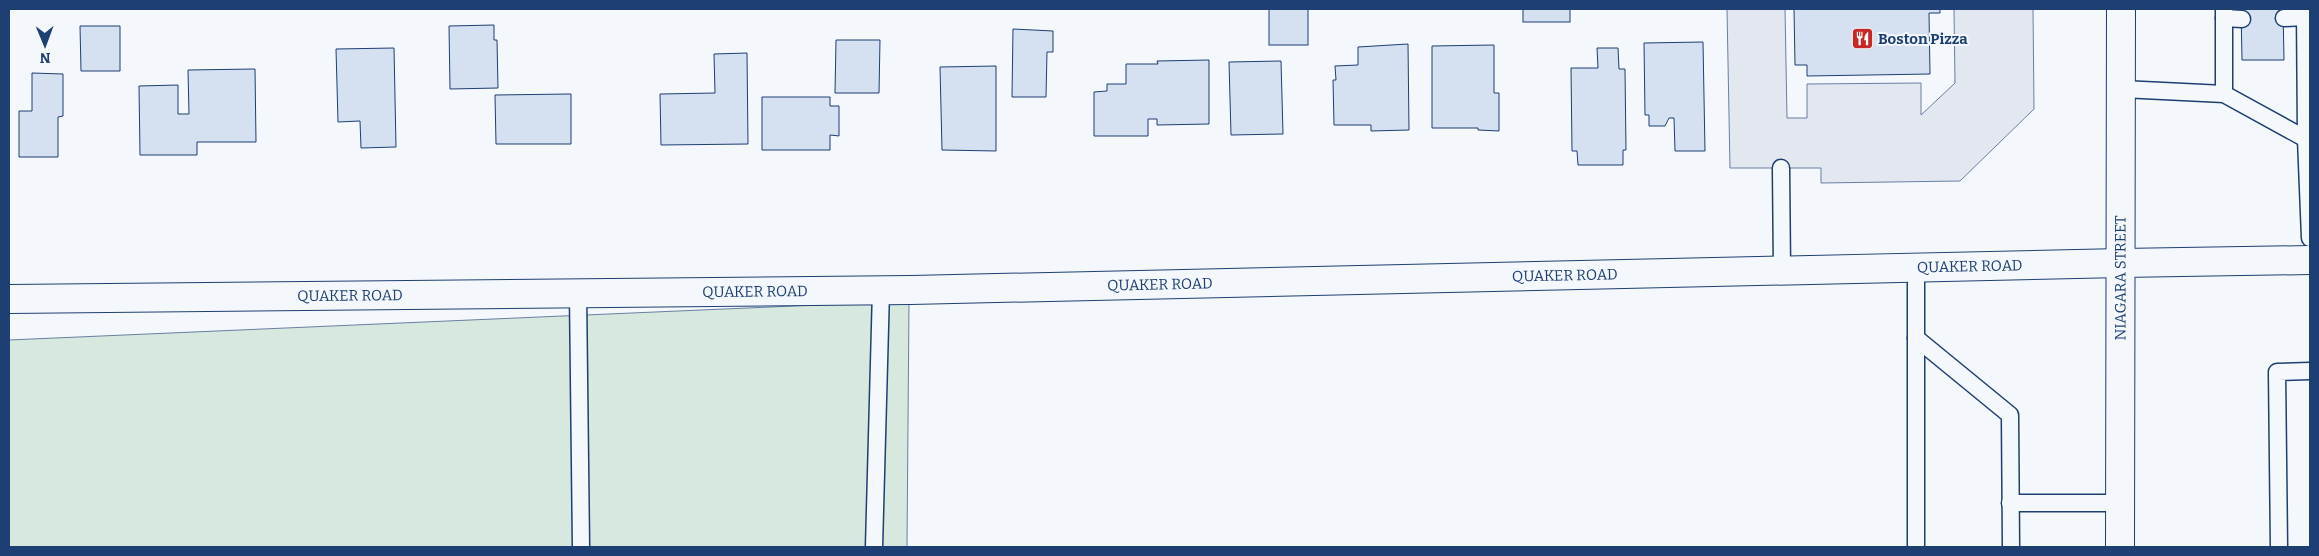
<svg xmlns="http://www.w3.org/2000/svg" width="2319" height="556" viewBox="0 0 2319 556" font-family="Bitter,serif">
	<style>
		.green { fill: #d7e8df; stroke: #687fa3 }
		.parking { fill: #e3e8f0; stroke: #687fa3 }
		.building { fill: #d5e0f0; stroke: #1d3f73 }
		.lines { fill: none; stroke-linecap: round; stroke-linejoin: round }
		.lane-casing { stroke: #1d3f73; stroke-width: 19 }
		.street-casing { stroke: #1d3f73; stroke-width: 30 }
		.secondary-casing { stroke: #1d3f73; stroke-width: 30 }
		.lane { stroke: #f4f7fb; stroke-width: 16 }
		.street { stroke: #f4f7fb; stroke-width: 28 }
		.secondary { stroke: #f4f7fb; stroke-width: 28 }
		.labels { text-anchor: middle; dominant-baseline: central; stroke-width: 4; stroke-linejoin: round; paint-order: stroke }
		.poi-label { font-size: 15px; font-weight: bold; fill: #1d3f73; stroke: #f4f7fb; text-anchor: start }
		.street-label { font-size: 15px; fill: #1d3f73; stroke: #f4f7fb }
	</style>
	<rect width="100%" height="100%" fill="#f4f7fb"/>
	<polygon class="green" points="909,301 907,547 9,547 9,340"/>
	<polygon class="parking" points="1727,9 1785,9 1787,118 1807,118 1807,84 1921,83 1921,115 1955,83 1954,9 2033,9 2034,109 1960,181 1821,183 1821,168 1730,168"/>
	<g class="building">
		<rect x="1269" y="9" width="39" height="36"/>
		<rect x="1523" y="9" width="47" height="13"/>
		<polygon points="1794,9 1940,9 1940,13 1929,13 1930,74 1807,76 1807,65 1795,65"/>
		<polygon points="2241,9 2283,9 2284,60 2242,60"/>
		<polygon points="494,25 494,40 497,40 498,88 450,89 449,26"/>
		<polygon points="80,26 120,26 120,71 81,71"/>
		<polygon points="1013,29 1053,31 1053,52 1047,52 1046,97 1012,97"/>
		<polygon points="836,40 880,40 879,93 835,93"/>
		<polygon points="1703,42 1705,151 1675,151 1674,118 1669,118 1665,126 1649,126 1649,115 1645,115 1644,43"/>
		<polygon points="1408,44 1409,130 1371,131 1371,125 1334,125 1333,80 1336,80 1335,66 1358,65 1358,47"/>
		<polygon points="1494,45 1494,93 1499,93 1499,131 1478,130 1478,128 1432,128 1432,46"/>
		<polygon points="394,48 396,147 361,148 360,121 338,122 336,49"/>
		<polygon points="1597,48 1618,48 1619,69 1625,69 1626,150 1623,150 1623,165 1578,165 1577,151 1572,151 1571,68 1598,68"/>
		<polygon points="747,53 748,144 661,145 660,94 715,93 714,54"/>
		<polygon points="1209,60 1209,124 1157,125 1157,119 1148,119 1148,136 1094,136 1094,92 1107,91 1107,84 1126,84 1126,64 1158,64 1157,61"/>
		<polygon points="1281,61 1283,134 1231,135 1229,62"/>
		<polygon points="996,66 996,151 942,150 940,67"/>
		<polygon points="255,69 256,142 197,142 197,155 140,155 139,86 178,85 178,114 189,114 188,70"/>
		<polygon points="32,73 63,74 63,116 58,117 58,157 19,157 19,111 32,111"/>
		<polygon points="571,94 571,144 496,144 495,95"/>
		<polygon points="762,97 830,97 830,106 839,106 839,136 830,135 830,150 762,150"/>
	</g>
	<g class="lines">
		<defs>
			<g id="lane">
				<polyline points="2224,9 2224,94"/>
				<polyline points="2224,18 2242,19"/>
				<polyline points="2284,18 2305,17"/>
				<polyline points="2122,89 2224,94 2306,139 2305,9"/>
				<polyline points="2310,140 2306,139 2310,238"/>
				<polyline points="1781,168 1782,270"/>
				<polyline points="1916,268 1916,547"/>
				<polyline points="578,293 581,547"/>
				<polyline points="1916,338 2010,415 2011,547"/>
				<polyline points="2010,503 2119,503"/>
				<polyline points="874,547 881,290"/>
				<polyline points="2279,547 2277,372 2310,371"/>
			</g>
			<g id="street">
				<path id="s1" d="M9,299l902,-9 1210,-27"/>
			</g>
			<g id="secondary">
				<polyline points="2121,263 2310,260"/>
				<path id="s2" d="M2120,547l1,-538"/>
			</g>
		</defs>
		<use href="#lane" class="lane-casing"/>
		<use href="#street" class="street-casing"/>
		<use href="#secondary" class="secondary-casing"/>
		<use href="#lane" class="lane"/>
		<use href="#street" class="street"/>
		<use href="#secondary" class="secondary"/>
	</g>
	<defs>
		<symbol id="restaurant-square" viewBox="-11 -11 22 22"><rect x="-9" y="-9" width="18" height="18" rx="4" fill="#c62828" stroke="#f4f7fb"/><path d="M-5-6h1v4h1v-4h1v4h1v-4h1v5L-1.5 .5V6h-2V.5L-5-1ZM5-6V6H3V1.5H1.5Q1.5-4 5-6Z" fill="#fff"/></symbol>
	</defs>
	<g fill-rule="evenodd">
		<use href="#restaurant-square" x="1850" y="26" width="25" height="25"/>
	</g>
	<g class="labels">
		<g class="poi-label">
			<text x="1878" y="39">Boston Pizza</text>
		</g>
		<g class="street-label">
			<text stroke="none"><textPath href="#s1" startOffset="1961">QUAKER ROAD</textPath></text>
			<text stroke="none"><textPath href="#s1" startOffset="1556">QUAKER ROAD</textPath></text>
			<text stroke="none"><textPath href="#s2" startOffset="269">NIAGARA STREET</textPath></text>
			<text stroke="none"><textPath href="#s1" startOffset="1151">QUAKER ROAD</textPath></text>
			<text stroke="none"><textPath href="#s1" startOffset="746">QUAKER ROAD</textPath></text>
			<text stroke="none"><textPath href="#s1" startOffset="341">QUAKER ROAD</textPath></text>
		</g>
	</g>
	<rect width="2319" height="556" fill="none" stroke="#1d3f73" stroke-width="20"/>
	<g transform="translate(45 45) rotate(179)" stroke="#f4f7fb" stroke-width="4" paint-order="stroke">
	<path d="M0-4L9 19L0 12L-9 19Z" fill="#1d3f73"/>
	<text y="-8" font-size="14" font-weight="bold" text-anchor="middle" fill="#1d3f73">N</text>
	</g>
</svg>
